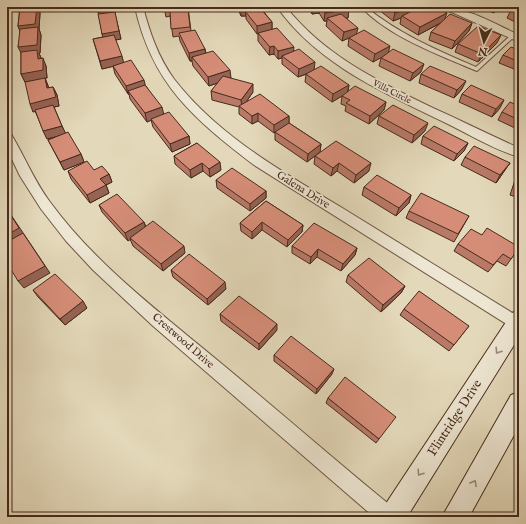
<svg xmlns="http://www.w3.org/2000/svg" width="526" height="524" viewBox="0 0 526 524" font-family="'IM FELL English',serif">
	<style>
		.lines { fill: none; stroke-linecap: round; stroke-linejoin: round }
		.lane-casing { stroke: #6f5643; stroke-width: 2 }
		.street-casing { stroke: #6f5643; stroke-width: 2 }
		.secondary-casing { stroke: #482a1c; stroke-width: 2 }
		.lane { fill: #ede6d2; fill-rule: evenodd }
		.street { fill: #ede6d2; fill-rule: evenodd }
		.secondary { fill: #ede6d2; fill-rule: evenodd }
		.wall { fill: #b87967; stroke: #482a1c }
		.shaded-wall { fill: #966354; stroke: #482a1c }
		.building { fill: #d68d78; stroke: #482a1c }
		.oneway { stroke: #9a8877 }
		.labels { text-anchor: middle; dominant-baseline: central; stroke-width: 3.5; stroke-linejoin: round; paint-order: stroke }
		.far-street-label { font-size: 9px; fill: #482a1c; stroke: #ede6d2 }
		.street-label { font-size: 11px; fill: #482a1c; stroke: #ede6d2 }
		.near-street-label { font-size: 13px; fill: #482a1c; stroke: #ede6d2 }
	</style>
	<rect width="100%" height="100%" fill="#e3d8b9"/>
	<filter id="stains"><feTurbulence type="fractalNoise" baseFrequency=".005" numOctaves="4"/><feColorMatrix values="0 0 0 0 .2 0 0 0 0 .09 0 0 0 0 .02 0 0 0 .5 -.17"/></filter>
	<radialGradient id="worn" r=".72"><stop offset=".6" stop-color="#630" stop-opacity="0"/><stop offset="1" stop-color="#630" stop-opacity=".3"/></radialGradient>
	<g class="lines">
		<defs>
			<path id="lane" d="M361,7h5c33,27 71,43 110,60l35,-32 4,1 -38,35c-10,-4 -19,-8 -29,-12 -30,-13 -64,-28 -87,-52z"/>
			<g id="street">
				<path d="M135,7h8c7,26 15,50 31,72 44,57 109,93 170,130 58,36 117,72 175,108v15l-265,-167c-60,-46 -102,-81 -119,-158z"/>
				<path d="M277,7h9c39,49 92,74 147,101 29,13 57,27 86,40v9c-24,-7 -47,-21 -69,-32 -63,-31 -131,-59 -173,-118z"/>
				<path d="M440,7c27,0 55,17 79,28v7z"/>
				<path d="M7,133l4,1c14,23 23,47 39,68 47,64 112,112 172,162 58,48 115,98 174,146l3,7h-25l-221,-191 -60,-56 -27,-29 -25,-32 -21,-33 -13,-27z"/>
			</g>
			<g id="secondary">
				<polygon points="519,310 519,337 407,517 379,517 383,508 512,313"/>
				<polygon points="519,392 519,426 469,517 442,517 511,395"/>
			</g>
		</defs>
		<use href="#lane" class="lane-casing"/>
		<use href="#street" class="street-casing"/>
		<use href="#secondary" class="secondary-casing"/>
		<use href="#lane" class="lane"/>
		<use href="#street" class="street"/>
		<use href="#secondary" class="secondary"/>
	</g>
	<g class="wall">
		<polygon points="20,7 43,7 40,9 38,8 40,13 39,29 41,35 40,53 39,53 41,58 46,66 47,78 45,78 49,88 53,87 57,95 59,106 54,107 65,133 81,154 84,162 64,170 48,140 54,137 47,139 35,111 33,112 29,81 25,82 21,74 21,53 20,31 18,26"/>
		<polygon points="97,7 115,7 115,14 121,39 115,40 123,63 146,86 164,114 189,136 190,144 172,152 153,127 151,120 147,122 130,99 129,94 128,94 115,74 113,66 102,69 93,39 103,37"/>
		<polygon points="164,7 188,7 191,31 205,49 206,53 231,78 253,92 246,102 289,116 289,123 321,144 320,152 307,162 275,140 275,132 277,131 274,133 258,121 252,124 239,114 239,107 212,100 211,91 218,83 209,86 193,66 192,61 190,61 180,41 179,36 173,37 170,16 166,17"/>
		<polygon points="237,7 260,7 272,22 272,29 293,51 315,70 349,85 348,92 386,102 384,110 369,124 345,111 346,106 341,104 342,96 332,102 305,82 306,74 307,74 298,77 282,64 282,58 278,59 274,54 269,55 258,41 258,34 257,34 246,19 246,16 241,16"/>
		<polygon points="308,7 347,7 349,9 348,18 346,18 357,34 421,72 410,81 379,66 381,58 383,56 373,62 348,46 349,38 342,41 326,26 327,21 324,21 319,13 312,14"/>
		<polygon points="380,7 435,7 445,19 472,23 469,31 452,49 429,40 431,32 441,23 418,35 400,24 401,18 393,21 379,10"/>
		<polygon points="485,7 519,7 519,24 507,18 510,12 499,8 494,13 484,9"/>
		<polygon points="497,43 478,62 455,52 458,44"/>
		<polygon points="519,50 519,71 499,63 503,55"/>
		<polygon points="421,74 462,89 454,98 419,83"/>
		<polygon points="462,94 500,108 492,117 459,102"/>
		<polygon points="519,106 519,130 498,120 502,112"/>
		<polygon points="379,116 425,131 412,143 377,124"/>
		<polygon points="423,136 468,143 464,151 454,161 421,144"/>
		<polygon points="197,143 221,170 210,177 203,171 191,178 175,164 174,156"/>
		<polygon points="315,156 369,171 354,183 337,171 331,176 314,164"/>
		<polygon points="465,157 510,163 505,170 496,183 461,165"/>
		<polygon points="94,170 109,174 112,182 106,185 109,193 90,203 71,179 68,171"/>
		<polygon points="519,173 519,198 510,195 515,180"/>
		<polygon points="216,180 266,191 266,198 250,211 217,188"/>
		<polygon points="364,187 411,195 409,203 396,216 362,195"/>
		<polygon points="266,201 303,225 302,232 287,247 262,230 252,239 241,231 240,223"/>
		<polygon points="99,205 144,222 146,227 185,253 163,271 133,246 130,239 128,241 102,212"/>
		<polygon points="409,211 469,216 454,242 406,218"/>
		<polygon points="482,235 519,248 506,266 497,261 488,272 454,251 458,244"/>
		<polygon points="292,246 357,248 355,255 341,271 317,257 310,264 292,253"/>
		<polygon points="171,270 226,289 208,305 173,277"/>
		<polygon points="348,275 405,286 401,293 381,312 346,282"/>
		<polygon points="33,290 87,308 65,325 38,297"/>
		<polygon points="404,309 469,326 449,351 400,315"/>
		<polygon points="220,314 277,330 259,350 221,321"/>
		<polygon points="274,355 332,374 316,394 274,361"/>
		<polygon points="328,398 379,439 376,443 326,403"/>
		<polygon points="517,515 519,515 519,517 516,517"/>
	</g>
	<g class="shaded-wall">
		<polygon points="37,7 38,7 40,13 39,29 41,35 40,53 39,53 41,58 41,67 22,55 18,47 21,34 18,26"/>
		<polygon points="115,7 115,14 121,39 104,42 102,34 100,17 97,9"/>
		<polygon points="250,7 260,7 260,14 245,11 246,16 241,16 241,8"/>
		<polygon points="312,7 320,7 319,13 312,14"/>
		<polygon points="412,7 424,7 402,16 401,18 393,21 395,13"/>
		<polygon points="497,7 500,7 494,13"/>
		<polygon points="349,9 348,18 329,20 327,18 327,21 324,21 325,13"/>
		<polygon points="447,13 444,21 418,35 420,27"/>
		<polygon points="272,22 272,31 257,34 257,26"/>
		<polygon points="472,23 469,31 452,49 455,41"/>
		<polygon points="358,28 356,36 349,38 342,41 344,32"/>
		<polygon points="501,35 497,43 478,62 482,54"/>
		<polygon points="274,46 274,54 269,55 270,47"/>
		<polygon points="390,46 388,54 373,62 375,54"/>
		<polygon points="294,47 293,55 282,56 282,58 278,59 278,51"/>
		<polygon points="205,49 206,57 192,57 192,61 190,61 189,53"/>
		<polygon points="122,56 124,64 102,69 100,61"/>
		<polygon points="43,58 46,66 47,78 45,78 48,86 51,97 47,88 45,79 25,82 21,74"/>
		<polygon points="315,62 314,71 298,77 299,69"/>
		<polygon points="424,64 421,72 410,81 413,73"/>
		<polygon points="230,70 231,78 209,86 208,77"/>
		<polygon points="144,80 146,88 128,91 129,94 128,94 126,86"/>
		<polygon points="466,81 462,89 454,98 457,90"/>
		<polygon points="253,84 253,92 242,108 241,100"/>
		<polygon points="349,85 347,93 332,102 333,94"/>
		<polygon points="53,87 57,95 59,106 33,112 30,104"/>
		<polygon points="504,100 500,108 492,117 496,109"/>
		<polygon points="386,102 384,110 369,124 370,116"/>
		<polygon points="162,107 164,115 147,122 145,113"/>
		<polygon points="258,113 258,121 252,124 252,116"/>
		<polygon points="289,116 289,124 274,133 274,125"/>
		<polygon points="428,123 425,131 412,143 414,135"/>
		<polygon points="62,126 66,134 47,139 43,131"/>
		<polygon points="189,136 190,144 172,152 170,144"/>
		<polygon points="468,143 464,151 454,161 457,154"/>
		<polygon points="321,144 320,152 307,162 308,154"/>
		<polygon points="81,154 84,162 64,170 60,162"/>
		<polygon points="220,162 221,170 210,177 209,169"/>
		<polygon points="202,163 203,171 191,178 190,170"/>
		<polygon points="339,163 337,171 331,176 333,168"/>
		<polygon points="371,163 369,171 354,183 356,175"/>
		<polygon points="510,163 505,170 496,183 500,175"/>
		<polygon points="109,174 112,182 106,185 109,193 90,203 87,195 100,179"/>
		<polygon points="266,191 266,198 250,211 250,204"/>
		<polygon points="411,195 409,203 396,216 399,208"/>
		<polygon points="7,209 50,273 24,288 18,281 7,245"/>
		<polygon points="144,222 146,229 128,241 125,233"/>
		<polygon points="262,222 262,230 252,239 252,232"/>
		<polygon points="303,225 302,232 287,247 288,240"/>
		<polygon points="184,246 185,253 163,271 161,264"/>
		<polygon points="357,248 355,255 341,271 343,264"/>
		<polygon points="318,249 317,257 310,264 311,257"/>
		<polygon points="225,282 226,289 208,305 207,299"/>
		<polygon points="405,286 401,293 381,312 383,305"/>
		<polygon points="83,301 87,308 65,325 60,319"/>
		<polygon points="277,324 277,330 259,350 259,344"/>
		<polygon points="334,369 332,374 316,394 317,389"/>
	</g>
	<g class="building">
		<polygon points="20,7 37,7 35,24 18,26"/>
		<polygon points="97,7 113,7 97,9"/>
		<polygon points="164,7 180,7 165,9"/>
		<polygon points="240,7 250,7 241,8"/>
		<polygon points="322,7 347,7 349,9 325,13"/>
		<polygon points="387,7 412,7 395,13"/>
		<polygon points="420,7 435,7 447,13 420,27 402,16"/>
		<polygon points="516,7 519,7 519,14 511,10"/>
		<polygon points="260,8 272,22 257,26 245,11"/>
		<polygon points="188,9 190,27 171,29 170,11"/>
		<polygon points="115,12 119,31 102,34 98,14"/>
		<polygon points="341,14 358,28 344,32 327,18"/>
		<polygon points="450,14 472,23 455,41 431,32"/>
		<polygon points="478,26 501,35 482,54 458,44"/>
		<polygon points="38,27 37,45 18,47 20,29"/>
		<polygon points="277,28 294,47 278,51 274,46 270,47 258,33"/>
		<polygon points="195,30 205,49 189,53 179,33"/>
		<polygon points="364,30 390,46 375,54 349,38"/>
		<polygon points="114,35 122,56 100,61 93,39"/>
		<polygon points="511,47 519,50 519,62 503,55"/>
		<polygon points="299,49 315,62 299,69 282,56"/>
		<polygon points="393,49 424,64 413,73 381,58"/>
		<polygon points="37,50 38,59 43,58 43,70 21,74 21,52"/>
		<polygon points="213,51 230,70 208,77 192,57"/>
		<polygon points="131,60 144,80 126,86 113,66"/>
		<polygon points="321,66 349,85 333,94 306,74"/>
		<polygon points="430,66 466,81 457,90 421,74"/>
		<polygon points="223,76 253,84 241,100 211,91"/>
		<polygon points="45,78 47,88 53,87 56,97 30,104 25,82"/>
		<polygon points="145,85 162,107 145,113 128,91"/>
		<polygon points="471,85 504,100 496,109 462,94"/>
		<polygon points="355,86 386,102 370,116 346,103 350,100 342,96"/>
		<polygon points="260,94 289,116 274,125 258,113 252,116 239,106"/>
		<polygon points="510,102 519,106 519,120 502,112"/>
		<polygon points="53,105 62,126 43,131 35,110"/>
		<polygon points="393,105 428,123 414,135 379,116"/>
		<polygon points="169,112 189,136 170,144 151,119"/>
		<polygon points="289,123 321,144 308,154 275,132"/>
		<polygon points="434,126 468,143 457,154 423,136"/>
		<polygon points="68,132 81,154 60,162 48,140"/>
		<polygon points="336,141 371,163 356,175 339,163 333,168 315,156"/>
		<polygon points="197,143 220,162 209,169 202,163 190,170 174,156"/>
		<polygon points="474,146 510,163 500,175 465,157"/>
		<polygon points="87,161 94,170 102,166 109,174 100,179 106,185 87,195 68,171"/>
		<polygon points="232,168 266,191 250,204 216,180"/>
		<polygon points="519,174 519,189 515,188"/>
		<polygon points="377,175 411,195 399,208 364,187"/>
		<polygon points="421,193 469,216 458,234 409,211"/>
		<polygon points="117,194 144,222 125,233 99,205"/>
		<polygon points="266,201 303,225 288,240 262,222 252,232 240,223"/>
		<polygon points="7,209 19,228 7,235"/>
		<polygon points="153,221 184,246 161,264 130,238"/>
		<polygon points="314,223 357,248 343,264 318,249 311,257 292,246"/>
		<polygon points="487,228 519,247 519,248 511,259 503,254 493,265 458,244 471,229 482,235"/>
		<polygon points="23,233 45,266 18,281 7,263 7,242"/>
		<polygon points="189,254 225,282 207,299 171,270"/>
		<polygon points="369,258 405,286 383,305 348,275"/>
		<polygon points="55,274 83,301 60,319 33,290"/>
		<polygon points="419,291 469,326 454,345 404,309"/>
		<polygon points="239,296 277,324 259,344 220,314"/>
		<polygon points="291,336 334,369 317,389 274,355"/>
		<polygon points="345,377 396,417 379,439 328,398"/>
	</g>
	<defs><path id="oneway-chevron" d="M-2-3.5L2.5 0L-2 3.5" fill="none" stroke-width="1.6" stroke-linecap="round" stroke-linejoin="round"/></defs>
	<g class="oneway">
		<use href="#oneway-chevron" transform="translate(498 351) rotate(123)"/>
		<use href="#oneway-chevron" transform="translate(420 473) rotate(123)"/>
		<use href="#oneway-chevron" transform="translate(474 483) rotate(-61)"/>
	</g>
	<g class="labels">
		<g class="far-street-label">
			<text transform="translate(392 92) rotate(27)">Villa Circle</text>
		</g>
		<g class="street-label">
			<text transform="translate(303 190) rotate(32)">Galena Drive</text>
			<text transform="translate(183 341) rotate(41)">Crestwood Drive</text>
		</g>
		<g class="near-street-label">
			<text transform="translate(455 418) rotate(-57)">Flintridge Drive</text>
		</g>
	</g>
	<rect width="526" height="524" fill="none" stroke="#e3d8b9" stroke-width="24"/>
	<rect x="8" y="8" width="510" height="508" fill="none" stroke="#482a1c" stroke-width="2"/>
	<rect x="12" y="12" width="502" height="500" fill="none" stroke="#482a1c"/>
	<g transform="translate(484 42) rotate(186)" stroke="#ede6d2" stroke-width="3" paint-order="stroke">
	<path d="M0-3L7 15L0 10L-7 15Z" fill="#482a1c"/>
	<text y="-6" font-size="11" font-weight="bold" text-anchor="middle" fill="#482a1c">N</text>
	</g>
	<rect width="100%" height="100%" filter="url(#stains)"/>
	<rect width="100%" height="100%" fill="url(#worn)"/>
</svg>
